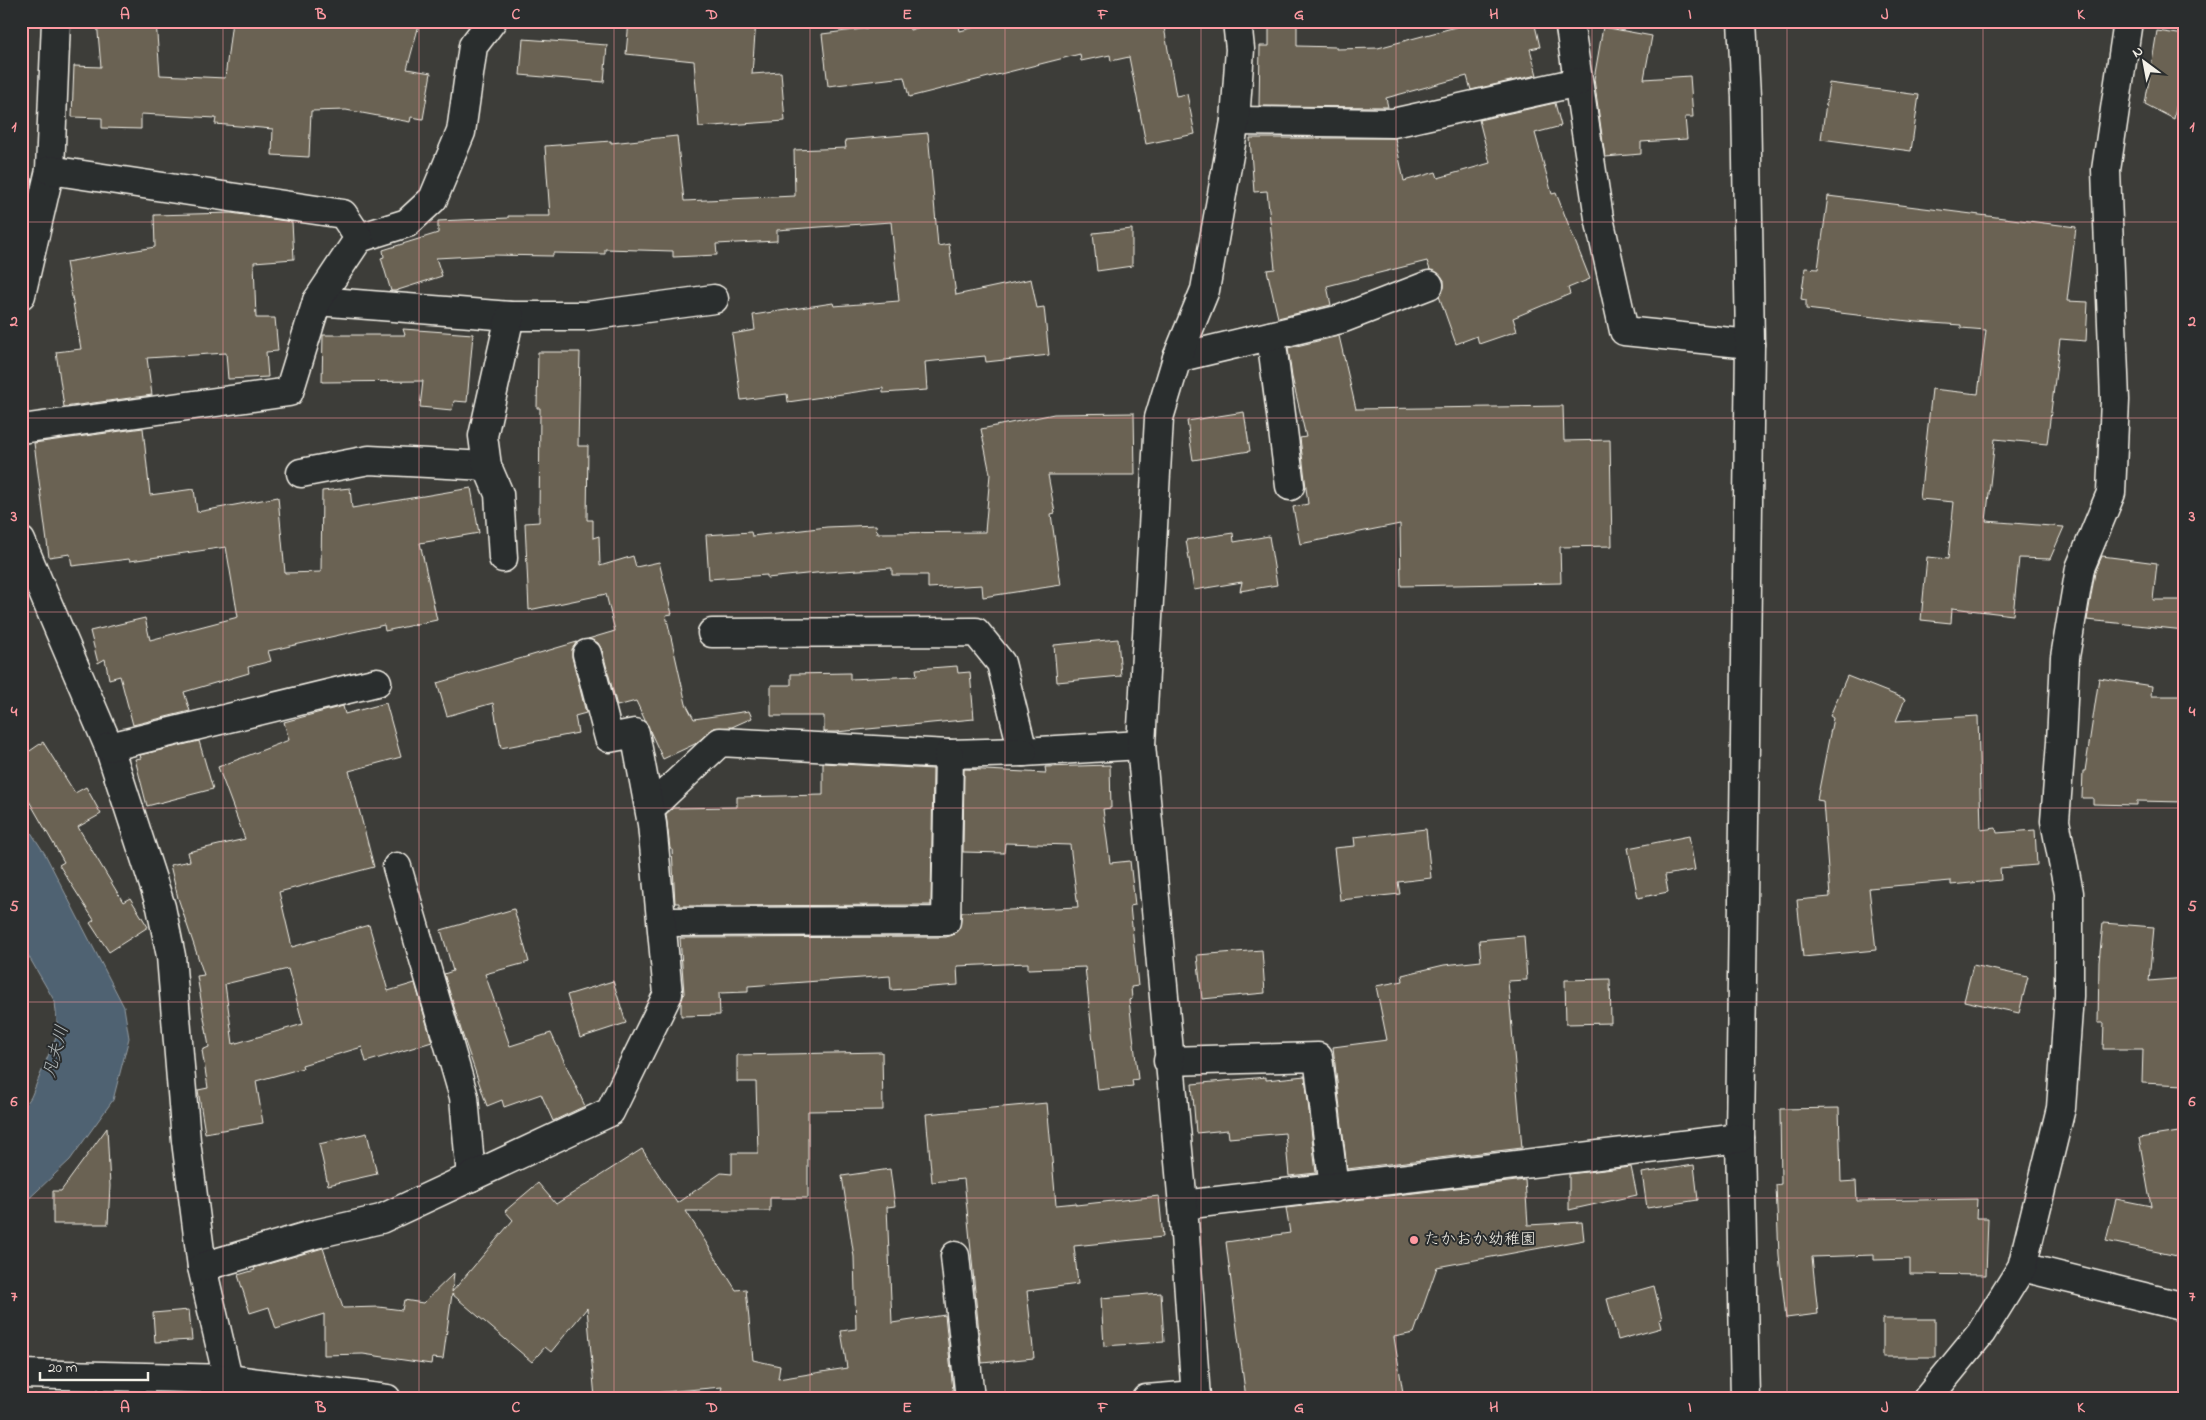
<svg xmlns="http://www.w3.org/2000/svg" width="2206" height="1420" viewBox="0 0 2206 1420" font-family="'Indie Flower','Klee One',sans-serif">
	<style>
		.water { fill: #506272; stroke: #929ba1 }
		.building { fill: #6a6252; stroke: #f4f1e8; fill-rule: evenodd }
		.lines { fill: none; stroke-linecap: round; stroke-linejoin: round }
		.minor-casing { stroke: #f4f1e8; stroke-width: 31 }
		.minor { stroke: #2a2d2e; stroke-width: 28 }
		.grid { fill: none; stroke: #ff9aa2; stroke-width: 1; stroke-opacity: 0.55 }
		.poi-dot { fill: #ff9aa2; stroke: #2a2d2e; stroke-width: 2 }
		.labels { text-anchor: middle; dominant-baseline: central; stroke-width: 4; stroke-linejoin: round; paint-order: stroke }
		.poi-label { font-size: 16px; fill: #f4f1e8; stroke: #2a2d2e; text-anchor: start }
		.water-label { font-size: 18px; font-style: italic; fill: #b2b8b9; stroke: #2a2d2e }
		.neatline { fill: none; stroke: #ff9aa2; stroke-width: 2 }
		.grid-label { font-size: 16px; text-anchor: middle; font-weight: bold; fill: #ff9aa2 }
	</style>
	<rect width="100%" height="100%" fill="#3d3d39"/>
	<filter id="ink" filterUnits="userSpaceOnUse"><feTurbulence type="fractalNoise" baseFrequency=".02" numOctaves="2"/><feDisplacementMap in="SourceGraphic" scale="10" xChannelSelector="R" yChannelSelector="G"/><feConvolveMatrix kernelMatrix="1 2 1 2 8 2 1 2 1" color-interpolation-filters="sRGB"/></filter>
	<g filter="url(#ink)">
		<polygon class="water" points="21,817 45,854 124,1007 129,1038 113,1100 70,1160 21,1206 21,1112 31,1097 58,1032 55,1002 21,943"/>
		<g class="building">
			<polygon points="97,21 156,21 160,75 225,78 232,21 420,21 407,69 431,73 423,119 411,117 410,122 346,110 311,111 309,157 272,155 273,129 215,124 216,118 141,114 141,129 102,128 102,118 72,117 74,66 101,67"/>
			<polygon points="629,21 756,21 752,74 781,72 785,121 699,127 694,61 626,54"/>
			<polygon points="870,21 908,21 910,30 941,21 958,21 960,31 999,21 1163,21 1176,96 1187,94 1195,134 1146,144 1129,57 1111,61 1110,55 1081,61 1080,54 909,97 904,77 828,86 822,34 871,28"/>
			<polygon points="1269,21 1297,21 1297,46 1336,47 1336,49 1378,48 1478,21 1534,21 1540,47 1530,49 1537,75 1471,90 1467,76 1386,98 1388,107 1259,106 1260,46 1269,46"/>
			<polygon points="1603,27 1652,36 1644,79 1690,76 1693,117 1685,117 1687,139 1641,142 1641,154 1605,157 1594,79"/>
			<polygon points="2157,31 2185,35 2185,59 2174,119 2145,104"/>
			<polygon points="523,39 607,45 604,82 520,75"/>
			<polygon points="1829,83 1919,95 1911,151 1821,139"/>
			<polygon points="1555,103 1561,126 1535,133 1552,194 1556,193 1590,279 1568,288 1570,294 1513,318 1517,331 1479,344 1477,336 1456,344 1439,296 1444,288 1444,280 1438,273 1430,270 1427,261 1327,286 1331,305 1278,318 1267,270 1275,269 1267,191 1254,192 1250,138 1395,138 1404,181 1436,172 1438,178 1490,163 1479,120"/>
			<polygon points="928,133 938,246 949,244 956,295 1031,279 1037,308 1044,307 1049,355 986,362 985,356 925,362 927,390 883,393 883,388 788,402 787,394 741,400 732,334 755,330 753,315 833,303 834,306 899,301 891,222 777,230 777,241 716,244 717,255 673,257 673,251 605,249 605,254 553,253 553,256 492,255 436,258 442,276 395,291 391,291 381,258 384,257 383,250 438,233 438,221 508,218 508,216 550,216 545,146 611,141 611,143 677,136 684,201 795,196 794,150 846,148 845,140"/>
			<polygon points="1828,196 2076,227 2067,301 2088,302 2086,341 2060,339 2047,444 1995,439 1986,521 2064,527 2050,559 2019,558 2013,615 1952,608 1951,623 1921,620 1927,557 1948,559 1954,502 1920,499 1932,389 1978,394 1986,330 1961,328 1961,325 1917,322 1806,309 1806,300 1801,299 1805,268 1818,269"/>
			<polygon points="231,213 292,222 294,259 254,262 256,318 275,318 278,351 266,352 268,377 228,379 226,353 147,358 152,395 64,407 56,352 81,349 66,262 155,247 154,215"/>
			<polygon points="1132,229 1132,266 1097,271 1093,233"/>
			<polygon points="403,329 473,334 467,402 454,401 452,410 420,407 423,381 322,382 323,335 405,335"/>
			<polygon points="1339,336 1356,409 1563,406 1564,441 1610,440 1612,546 1560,547 1561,583 1401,586 1400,524 1300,544 1293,507 1308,504 1300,438 1306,437 1292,377 1288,348"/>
			<polygon points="538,352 580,352 578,446 588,446 587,520 593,520 593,538 599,536 600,566 633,556 636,567 659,562 672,614 666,615 686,704 694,719 749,711 752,718 732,727 714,728 695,744 663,759 636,701 617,706 602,650 598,643 588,639 615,631 606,594 529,610 525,523 539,522 540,408 537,408"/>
			<polygon points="1244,412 1250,451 1193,460 1187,421"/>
			<polygon points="1134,413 1135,475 1048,475 1055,513 1051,514 1061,585 983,597 982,585 928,588 928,575 892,575 892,568 826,572 767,578 767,575 709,579 706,535 751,532 752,536 827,527 876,525 877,533 985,532 990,474 981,429 1054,414"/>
			<polygon points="143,428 150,495 194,489 197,512 278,497 285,573 321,572 322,491 350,488 352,508 471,488 479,533 420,543 437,620 385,631 384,625 268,651 271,661 248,667 249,673 184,692 190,711 133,725 120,676 109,679 105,659 98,663 90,631 145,618 150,640 238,617 226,547 130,561 129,559 72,566 70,554 49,557 34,443"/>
			<polygon points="1233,533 1234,542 1269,536 1277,585 1240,591 1242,582 1194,590 1186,540"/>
			<polygon points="2102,556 2157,563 2153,600 2185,600 2185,630 2087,620 2095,572"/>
			<polygon points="1118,639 1121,676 1057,682 1054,645"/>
			<polygon points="577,642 572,649 572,657 586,713 575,716 578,733 501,748 493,703 447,716 437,683"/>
			<polygon points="957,666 958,673 970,672 974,719 836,732 824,732 824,716 771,716 771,685 791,685 791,674 850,673 850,679 917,676 916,669"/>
			<polygon points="1847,676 1905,699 1896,721 1978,716 1981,830 1996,828 1997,833 2035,830 2037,865 2000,868 2001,880 1951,885 1951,881 1869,888 1876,950 1803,957 1797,900 1830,897 1823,801 1817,800 1833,718 1830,716"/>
			<polygon points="2099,678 2152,686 2151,696 2185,696 2185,802 2137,801 2137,805 2093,804 2093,798 2082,798 2083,771 2085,771"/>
			<path d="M386,703l15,54 -52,14 25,96 -95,25 13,55 77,-22 19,66 27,-8 17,59 -66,20 -4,-15 -60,18 1,3 -47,13 7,42 -58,10 -7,-43 10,-2 -6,-38 7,-3 -12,-71 7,-1 -26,-77 -8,-33 20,-4 -2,-9 57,-13 -27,-72 71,-27 -5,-18 59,-16 2,8zM288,969l15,55 -70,20 -8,-60z"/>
			<polygon points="199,741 213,789 147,806 135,759 141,758 140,755"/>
			<polygon points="43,742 75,793 86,787 101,814 78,827 123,902 130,898 148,927 109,952 90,923 94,920 59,865 64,862 21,787 21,757"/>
			<polygon points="823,763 933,769 931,905 679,906 679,903 675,903 672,849 670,849 666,814 673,808 737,807 737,797 823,795"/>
			<polygon points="1110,765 1111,808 1103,809 1110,863 1130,861 1135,905 1130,906 1138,986 1131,987 1132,999 1129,1000 1138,1079 1132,1080 1133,1086 1098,1090 1085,967 1028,969 1028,963 957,966 958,985 891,990 890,976 748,986 748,992 719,993 720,1015 681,1016 681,1003 684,993 680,938 946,937 953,935 959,929 962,912 1078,907 1070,845 1005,843 1004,853 963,852 964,769 1046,773 1045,767"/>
			<polygon points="1426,829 1431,878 1398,882 1400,894 1340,900 1334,848 1355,846 1354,837"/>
			<polygon points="1689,836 1695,870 1665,875 1668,892 1638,898 1628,848"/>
			<polygon points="514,909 529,962 485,974 510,1046 551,1033 585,1106 553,1121 541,1094 504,1107 502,1100 487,1106 462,1033 444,974 453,971 441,930"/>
			<polygon points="2103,923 2154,927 2149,981 2185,978 2185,1085 2142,1083 2143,1049 2103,1049 2104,1023 2098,1023 2099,962"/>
			<polygon points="1524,936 1527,980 1508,981 1522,1148 1347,1169 1333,1047 1387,1040 1376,986 1403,981 1402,975 1444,965 1481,961 1479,940"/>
			<polygon points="1262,950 1265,993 1202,999 1197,955"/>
			<polygon points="1973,965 2028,977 2019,1013 1964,1001"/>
			<polygon points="1610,979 1611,1023 1566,1024 1565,980"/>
			<polygon points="613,981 626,1023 580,1038 567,995"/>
			<polygon points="882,1052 883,1110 808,1111 808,1198 770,1198 770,1211 686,1211 736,1290 746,1289 753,1360 780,1366 778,1379 847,1368 841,1331 856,1329 854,1257 842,1176 890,1169 895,1206 887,1207 892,1323 945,1315 954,1399 719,1399 722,1387 595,1398 587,1308 551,1352 545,1347 532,1362 452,1294 443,1359 432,1358 431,1364 363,1354 324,1355 324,1314 276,1329 269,1307 250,1313 238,1275 255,1270 254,1268 323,1248 343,1308 379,1307 402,1310 404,1300 423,1303 454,1273 452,1292 513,1220 505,1211 538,1183 556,1204 642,1149 677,1203 721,1173 732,1174 732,1153 758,1153 756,1082 737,1082 737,1055"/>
			<polygon points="1305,1076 1316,1173 1289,1176 1285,1133 1229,1138 1228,1130 1196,1133 1192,1084 1266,1077 1266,1080"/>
			<polygon points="1047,1103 1056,1205 1076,1203 1076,1205 1159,1196 1163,1237 1074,1246 1078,1284 1027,1291 1034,1358 982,1363 964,1179 932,1182 926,1114"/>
			<polygon points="1839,1108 1841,1182 1856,1181 1857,1201 1977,1199 1976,1218 1988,1218 1986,1275 1910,1274 1910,1259 1874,1260 1874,1255 1812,1257 1818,1314 1786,1318 1779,1256 1776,1185 1781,1184 1780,1109"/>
			<polygon points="107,1128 110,1186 108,1224 53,1224 53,1191 61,1191"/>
			<polygon points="2185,1131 2185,1222 2177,1256 2106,1241 2116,1199 2151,1206 2139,1138"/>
			<polygon points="367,1133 377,1174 328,1185 319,1144"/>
			<polygon points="1694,1165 1698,1200 1647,1208 1642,1173"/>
			<polygon points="1631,1167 1637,1195 1569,1210 1569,1174"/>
			<polygon points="1525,1180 1528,1225 1582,1222 1584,1240 1437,1267 1414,1333 1394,1337 1404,1399 1246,1399 1226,1242 1290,1233 1286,1208"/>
			<polygon points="1654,1286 1662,1319 1659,1320 1661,1328 1618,1340 1607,1299"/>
			<polygon points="1161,1293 1164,1342 1104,1346 1101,1298"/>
			<polygon points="189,1310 192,1340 155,1342 153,1313"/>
			<rect x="1883" y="1319" width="52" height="38"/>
		</g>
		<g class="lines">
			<defs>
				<g id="minor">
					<polyline points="1569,21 1599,218 1624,331 1750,344"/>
					<polyline points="1742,21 1746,97 1750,344 1740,1138 1745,1399"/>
					<polyline points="1235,121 1393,123 1578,82"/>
					<polyline points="359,238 407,223 433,199 461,132 473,46 492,21"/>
					<polyline points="21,295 50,170 56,21"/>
					<polyline points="317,301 510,316 587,316 714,299"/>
					<polyline points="1271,336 1290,486"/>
					<polyline points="1177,358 1341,319 1429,285"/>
					<polyline points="21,429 289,392 317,301 359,238 343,214 50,170"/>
					<polyline points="301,473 369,460 487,466"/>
					<polyline points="21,541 109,747 161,907 171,956 186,1141 202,1267 228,1379"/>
					<polyline points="503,558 499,494 487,466 483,436 510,316"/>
					<polyline points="712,633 976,632 1001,663 1023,752 1141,745"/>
					<polyline points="109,747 377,682"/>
					<polyline points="650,808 720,742 949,754 1023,752"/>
					<polyline points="397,867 464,1097 471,1177"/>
					<polyline points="662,922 946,921 949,754"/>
					<polyline points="1168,1061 1318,1057 1334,1188"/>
					<polyline points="1183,1205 1740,1138"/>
					<polyline points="955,1256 970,1399"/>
					<polyline points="202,1267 315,1234 381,1219 610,1112 668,994 652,824 635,733 609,738 587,654"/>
					<polyline points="2022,1267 2185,1307"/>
					<polyline points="21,1374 228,1379 387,1399"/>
					<polyline points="1146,1399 1196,1395"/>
					<polyline points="1196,1399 1183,1205 1141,745 1159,418 1177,358 1205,290 1235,121 1240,49 1237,21"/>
					<polyline points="1927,1399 1981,1333 2022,1267 2061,1108 2069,996 2069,893 2055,821 2061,742 2065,657 2080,568 2111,493 2115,400 2106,170 2128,21"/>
				</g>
			</defs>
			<use href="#minor" class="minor-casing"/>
			<use href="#minor" class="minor"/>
		</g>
	</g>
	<path class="grid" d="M223,21v1378M419,21v1378M614,21v1378M810,21v1378M1005,21v1378M1201,21v1378M1396,21v1378M1592,21v1378M1787,21v1378M1983,21v1378M21,222h2164M21,418h2164M21,612h2164M21,808h2164M21,1002h2164M21,1198h2164"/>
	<circle class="poi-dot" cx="1414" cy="1240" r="5"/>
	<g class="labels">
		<g class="poi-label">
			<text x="1424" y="1240">たかおか幼稚園</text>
		</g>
		<g class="water-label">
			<text transform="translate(57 1052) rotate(-75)">凡夫川</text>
		</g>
	</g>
	<rect width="2206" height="1420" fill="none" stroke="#2a2d2e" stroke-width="55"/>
	<g transform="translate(2144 62) rotate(328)" stroke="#2a2d2e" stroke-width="4" paint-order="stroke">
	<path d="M0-4L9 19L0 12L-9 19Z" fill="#f4f1e8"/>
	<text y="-8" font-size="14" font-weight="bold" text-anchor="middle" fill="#f4f1e8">N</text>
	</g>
	<path d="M40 1372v8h108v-8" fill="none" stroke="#f4f1e8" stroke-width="2.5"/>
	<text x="48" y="1372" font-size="15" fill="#f4f1e8" stroke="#2a2d2e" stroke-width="4" paint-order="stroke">20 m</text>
	<rect x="28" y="28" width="2150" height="1364" class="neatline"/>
	<g class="grid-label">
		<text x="125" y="19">A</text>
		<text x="321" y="19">B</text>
		<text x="516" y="19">C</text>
		<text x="712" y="19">D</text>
		<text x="907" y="19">E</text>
		<text x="1103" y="19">F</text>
		<text x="1299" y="19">G</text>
		<text x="1494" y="19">H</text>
		<text x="1690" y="19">I</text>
		<text x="1885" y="19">J</text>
		<text x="2081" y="19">K</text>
		<text x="14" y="131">1</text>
		<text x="2192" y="131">1</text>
		<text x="14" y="326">2</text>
		<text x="2192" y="326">2</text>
		<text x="14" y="521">3</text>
		<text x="2192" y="521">3</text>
		<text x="14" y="716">4</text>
		<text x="2192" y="716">4</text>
		<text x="14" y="911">5</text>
		<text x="2192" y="911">5</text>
		<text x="14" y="1106">6</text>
		<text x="2192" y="1106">6</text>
		<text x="14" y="1301">7</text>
		<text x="2192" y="1301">7</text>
		<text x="125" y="1412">A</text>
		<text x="321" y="1412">B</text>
		<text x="516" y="1412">C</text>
		<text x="712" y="1412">D</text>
		<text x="907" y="1412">E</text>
		<text x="1103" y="1412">F</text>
		<text x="1299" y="1412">G</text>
		<text x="1494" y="1412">H</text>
		<text x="1690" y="1412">I</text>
		<text x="1885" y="1412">J</text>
		<text x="2081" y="1412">K</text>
	</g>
</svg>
